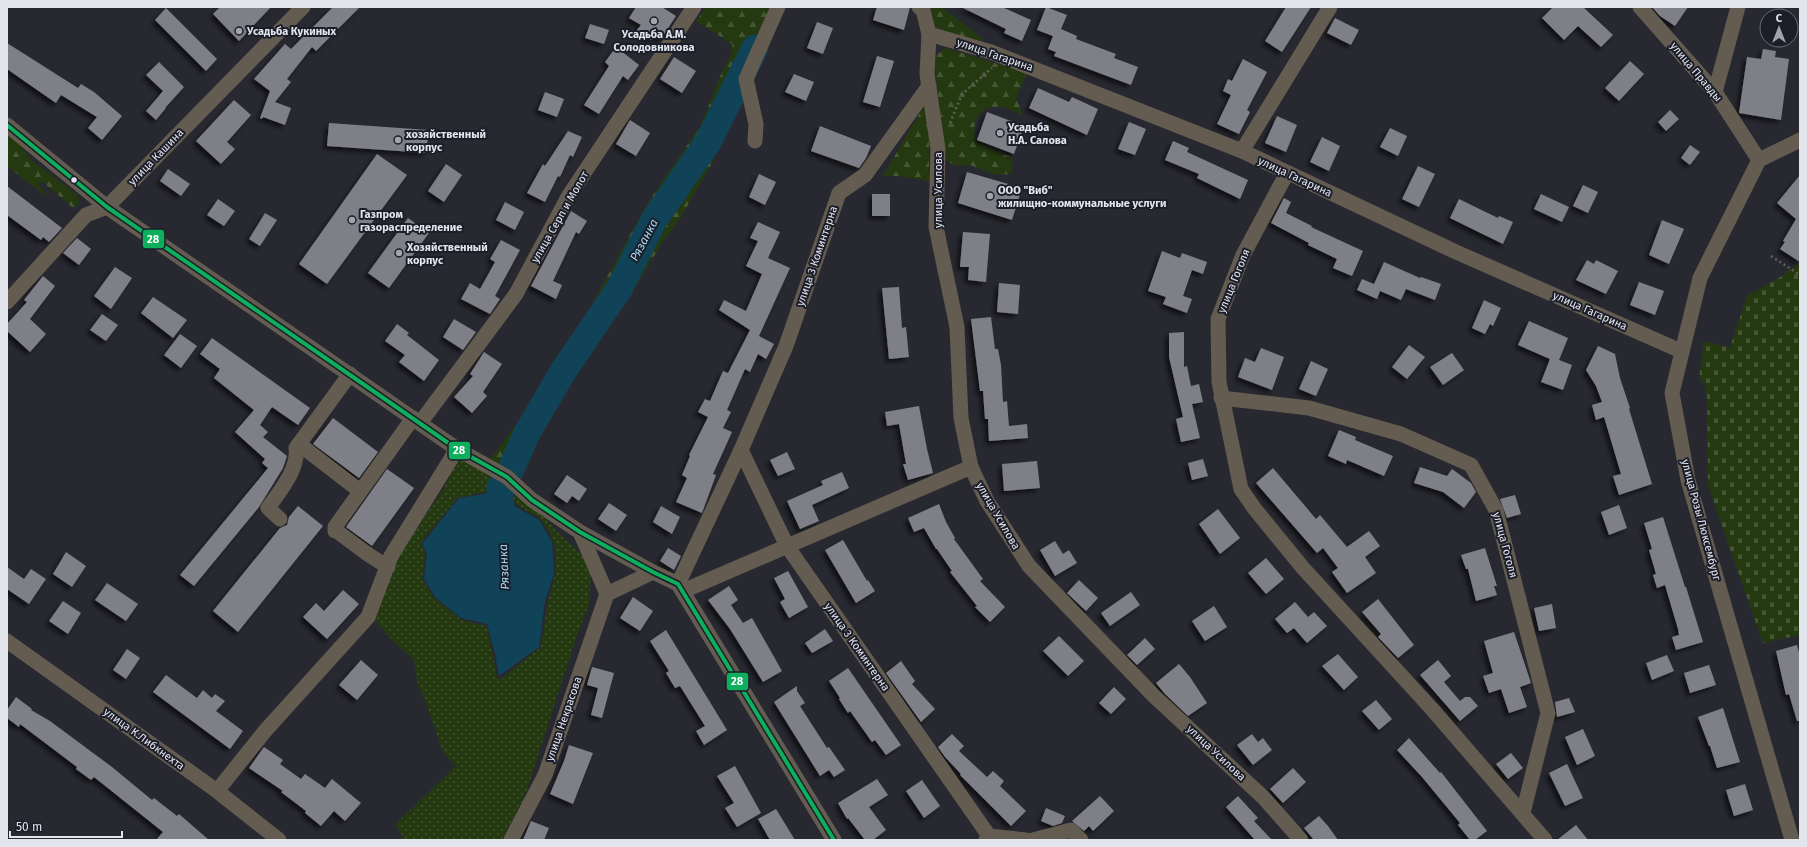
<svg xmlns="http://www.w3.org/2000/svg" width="1807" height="847" viewBox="0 0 1807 847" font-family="'Fira Sans',sans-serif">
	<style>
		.grass { fill: url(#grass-dots) }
		.forest { fill: url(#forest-firs) }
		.cemetery { fill: url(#cemetery-stones) }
		.water { fill: #104357 }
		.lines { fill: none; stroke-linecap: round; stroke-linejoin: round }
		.river { stroke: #104357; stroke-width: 27 }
		.building { fill: #7f8087; filter: url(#shadow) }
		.path { stroke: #625f5b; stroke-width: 2.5; stroke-dasharray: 2 3; stroke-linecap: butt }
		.minor { stroke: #645c51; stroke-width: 15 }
		.bus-1-casing { stroke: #1b1e29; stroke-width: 7 }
		.bus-1 { stroke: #0daf5c; stroke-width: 4 }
		.poi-dot { fill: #a2a3ab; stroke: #1b1e29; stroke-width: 1.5 }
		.bus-dot { fill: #e3e5ed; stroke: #1b1e29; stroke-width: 1.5 }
		.labels { text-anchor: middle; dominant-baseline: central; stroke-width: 4; stroke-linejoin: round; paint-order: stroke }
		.poi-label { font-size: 11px; font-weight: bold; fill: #e3e5ed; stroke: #1b1e29; text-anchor: start }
		.street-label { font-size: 11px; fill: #e3e5ed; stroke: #1b1e29 }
		.water-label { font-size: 12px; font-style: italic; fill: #a4daf5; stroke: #1b1e29 }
		.line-badge { stroke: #1b1e29; stroke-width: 1.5 }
		.badge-label { font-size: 11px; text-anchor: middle; font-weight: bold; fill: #fff }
	</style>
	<defs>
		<pattern id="grass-dots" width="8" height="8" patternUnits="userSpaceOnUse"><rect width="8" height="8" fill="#243910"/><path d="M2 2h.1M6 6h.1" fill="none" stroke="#445633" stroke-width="1.8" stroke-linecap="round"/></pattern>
		<pattern id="forest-firs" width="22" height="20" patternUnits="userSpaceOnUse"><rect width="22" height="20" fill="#243910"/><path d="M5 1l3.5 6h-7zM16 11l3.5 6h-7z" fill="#445633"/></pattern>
		<pattern id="cemetery-stones" width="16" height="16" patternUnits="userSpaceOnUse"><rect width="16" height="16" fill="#243910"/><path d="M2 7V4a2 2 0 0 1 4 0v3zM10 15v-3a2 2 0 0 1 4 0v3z" fill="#445633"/></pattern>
		<filter id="shadow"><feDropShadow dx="-3.5" dy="3.5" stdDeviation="2" flood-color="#0009"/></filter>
	</defs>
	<rect width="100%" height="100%" fill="#282930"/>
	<polygon class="grass" points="459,455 476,465 496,482 494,490 457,498 422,541 421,544 425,555 422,579 433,597 461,620 486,626 492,651 497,678 501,679 541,647 548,602 555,575 555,545 550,533 540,518 527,511 498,491 500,487 540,510 554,529 578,551 591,566 589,604 576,638 524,799 502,840 401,840 403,836 395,825 456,766 443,752 423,695 418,686 414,660 391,639 372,617 394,561 445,487 454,465"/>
	<g class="forest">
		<polygon points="706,7 769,7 762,28 737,70 740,96 739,105 711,165 681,217 662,243 632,293 574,370 556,397 519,476 489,461 533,402 586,315 647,204 701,125 723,69 732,53 732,44 696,21"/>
		<polygon points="930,7 942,7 983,39 981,44 935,27"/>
		<path d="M945,48l60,18 17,2 4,7 -10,23 7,17h-3c-25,-18 -52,-5 -44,26l37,17 -2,16 -16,1 -25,-10h-16l-7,-4 -13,-97 2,-8z"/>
		<polygon points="929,97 929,181 899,176 883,176"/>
		<polygon points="7,127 31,160 77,194 80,203 73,208 42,181 38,184 48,198 7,166"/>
	</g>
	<polygon class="cemetery" points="1800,262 1800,635 1763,643 1708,486 1707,397 1705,385 1699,378 1704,341 1730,348 1747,296 1782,276"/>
	<polygon class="water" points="496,492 516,507 539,520 552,542 554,574 545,601 539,647 499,676 495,654 487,624 461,618 435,597 424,578 427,554 422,544 459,498"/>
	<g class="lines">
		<g class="river">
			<polyline points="510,471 527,433 564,370 619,289 654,220 708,142 755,48"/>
			<polyline points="500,487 502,532"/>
		</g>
	</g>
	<g class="building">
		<polygon points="220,7 271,7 239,41 213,14"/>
		<polygon points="333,7 360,7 316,51 312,47 287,79 291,82 275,102 291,108 285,125 263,117 262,119 260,118 270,91 254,79 285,44 291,49"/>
		<polygon points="636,7 662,7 676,16 661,39 654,35 651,40 636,31 641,25 629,18"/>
		<polygon points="877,7 910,7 904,30 873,20"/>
		<polygon points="961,7 1002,7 1031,20 1022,41 1004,33 1006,29"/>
		<polygon points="1046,7 1067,15 1061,29 1077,36 1076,39 1116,54 1114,58 1138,67 1131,85 1054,56 1056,52 1048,49 1053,36 1037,30"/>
		<polygon points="1286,7 1311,7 1282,52 1265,41"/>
		<polygon points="1553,7 1583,7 1613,35 1601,47 1578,26 1564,40 1542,18"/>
		<polygon points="1652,7 1688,7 1675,26 1660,16"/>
		<polygon points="166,8 217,59 206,71 155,20"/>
		<polygon points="1335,18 1359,30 1351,45 1327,33"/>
		<polygon points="817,22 833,28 823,54 807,48"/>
		<polygon points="590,24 609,30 604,44 585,38"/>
		<polygon points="7,43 78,88 81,84 94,92 122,116 102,140 88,128 97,117 61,95 56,103 7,69"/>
		<polygon points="616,47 639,65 628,80 623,76 599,114 584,105 609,66 605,62"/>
		<polygon points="1763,49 1776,51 1775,57 1789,59 1781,120 1739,113 1747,57 1761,59"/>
		<polygon points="877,56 894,61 880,107 863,102"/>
		<polygon points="674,57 696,71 682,93 660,79"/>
		<polygon points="1243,59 1267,72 1247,110 1250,112 1239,134 1217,124 1231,95 1223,91 1228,79 1232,81"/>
		<polygon points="1630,61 1644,74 1619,101 1605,88"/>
		<polygon points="159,62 184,87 165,108 166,108 156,120 146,111 163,91 146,75"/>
		<polygon points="794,74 814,82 806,101 785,92"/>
		<polygon points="1038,88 1069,102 1072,97 1098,109 1087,135 1029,108"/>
		<polygon points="545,92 564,99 557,117 538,110"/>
		<polygon points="234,100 251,115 227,142 235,149 221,164 196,141"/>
		<polygon points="1670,110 1679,119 1666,131 1658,122"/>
		<polygon points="987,112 1024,126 1014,154 977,140"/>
		<polygon points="1277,116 1297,125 1286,152 1265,143"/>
		<polygon points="630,120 650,133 636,156 616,144"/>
		<polygon points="1129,122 1146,129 1135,155 1118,149"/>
		<polygon points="329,123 428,130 427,153 327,146"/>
		<polygon points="820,126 871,146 866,158 859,168 811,151"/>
		<polygon points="1390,128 1407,136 1398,156 1380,147"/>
		<polygon points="568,131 582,137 573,157 570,155 560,177 558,176 545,202 527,193 543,164 545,166"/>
		<polygon points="1322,137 1340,146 1329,171 1310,162"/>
		<polygon points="1173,141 1189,148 1187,152 1248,180 1240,199 1197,178 1199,174 1165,160"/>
		<polygon points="1690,145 1700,152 1690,165 1681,158"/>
		<polygon points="377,154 407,175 327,284 299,264"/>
		<polygon points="446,164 462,175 444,202 428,191"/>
		<polygon points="1418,166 1435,174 1419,207 1402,199"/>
		<polygon points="168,169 190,184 181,196 160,181"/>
		<polygon points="967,172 1022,188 1012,220 958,203"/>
		<polygon points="759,174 776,182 765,205 749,197"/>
		<polygon points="1800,175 1800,262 1780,249 1785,242 1783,241 1796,219 1777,203"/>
		<polygon points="1583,185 1598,192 1588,213 1573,206"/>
		<polygon points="7,186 62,228 49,242 43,237 41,240 7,215"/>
		<rect x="872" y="194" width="18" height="22"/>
		<polygon points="1541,194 1569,207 1562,222 1534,209"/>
		<polygon points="1284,198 1291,202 1286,213 1312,226 1311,227 1363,251 1352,276 1333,268 1337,259 1308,245 1309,243 1271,223"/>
		<polygon points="218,199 235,211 224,226 207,215"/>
		<polygon points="1459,199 1498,218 1499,216 1513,222 1503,244 1450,218"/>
		<polygon points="505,202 524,212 515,230 496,220"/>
		<polygon points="571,211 587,221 579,234 576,232 553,281 562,285 556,299 531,286"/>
		<polygon points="265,213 277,220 260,246 249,239"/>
		<polygon points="408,218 429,233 389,288 368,273"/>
		<polygon points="1662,220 1684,229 1669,264 1649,255"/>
		<polygon points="758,222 780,232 768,258 790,268 759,336 774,344 766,359 758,354 750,372 745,369 727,410 731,412 723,428 732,432 713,474 716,475 702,513 676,502 687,478 682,475 690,456 689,455 708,417 698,412 705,399 710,401 723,371 728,373 750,330 719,310 724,300 746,311 762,274 746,266 758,241 750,238"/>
		<polygon points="963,232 990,234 986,282 968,280 969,267 960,267"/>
		<polygon points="77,238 91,249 79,265 63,253"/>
		<polygon points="501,240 520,250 495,296 500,299 490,314 461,299 470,283 480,289 495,262 490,259"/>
		<polygon points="1162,251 1180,258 1182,253 1207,262 1203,274 1192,270 1183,296 1192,299 1187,313 1163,304 1166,297 1148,291"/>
		<polygon points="1587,260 1594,264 1596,260 1618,271 1606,294 1576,280"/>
		<polygon points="1384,262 1420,278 1421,277 1441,284 1435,300 1406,289 1401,300 1380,291 1377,299 1357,290 1362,279 1374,284"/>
		<polygon points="115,267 132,278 111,309 94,296"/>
		<polygon points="43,276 55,286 30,319 46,334 30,352 7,331 7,324 27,302 24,300"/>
		<polygon points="1639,282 1664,291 1655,315 1630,305"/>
		<polygon points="999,283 1020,285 1018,314 997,312"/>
		<polygon points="899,287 902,328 906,327 909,357 889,359 882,288"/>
		<polygon points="153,297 187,320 173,338 141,313"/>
		<polygon points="1484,300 1501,308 1493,326 1490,324 1485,334 1472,328"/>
		<polygon points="102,314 118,325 106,341 90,330"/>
		<polygon points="991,317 995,349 998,349 1001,365 1003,402 1007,401 1009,426 1027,424 1028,438 989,441 988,419 985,419 983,391 980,391 971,319"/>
		<polygon points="454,319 476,332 463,350 443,337"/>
		<polygon points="1529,321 1568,338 1559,360 1572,365 1563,390 1541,382 1550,359 1518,345"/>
		<polygon points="397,324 409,333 407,335 439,360 424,381 399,362 405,355 385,341"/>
		<polygon points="1184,332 1184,367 1187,366 1191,386 1199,384 1203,402 1192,404 1200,438 1181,442 1176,419 1183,417 1169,357 1169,333"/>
		<polygon points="180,334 197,346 181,368 164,355"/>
		<polygon points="212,338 310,408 298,425 272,407 260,425 268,432 263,437 287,456 283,468 259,507 194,586 180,575 268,468 262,463 265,459 235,432 254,410 214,378 220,369 200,354"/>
		<polygon points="1409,345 1425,357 1407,379 1392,367"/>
		<polygon points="1598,346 1615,354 1620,378 1630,408 1629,409 1652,484 1619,495 1613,476 1621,474 1604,417 1596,420 1592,405 1602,402 1596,386 1586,370"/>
		<polygon points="1261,348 1284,357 1272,390 1238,377 1245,358 1255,362"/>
		<polygon points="484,352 502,364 483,392 487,396 472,413 454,397 473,376 470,374"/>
		<polygon points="1452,353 1464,370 1443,385 1430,367"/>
		<polygon points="1311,361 1328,369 1316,396 1299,389"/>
		<polygon points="919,406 927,449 933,473 908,480 903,464 906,464 899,424 887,426 885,412"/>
		<polygon points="333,418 378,452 359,478 313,444"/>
		<polygon points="1339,430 1356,437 1355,440 1393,456 1384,476 1347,460 1346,464 1328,456"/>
		<polygon points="787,452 795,469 778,476 770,460"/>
		<polygon points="1203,459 1208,476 1192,480 1188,463"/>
		<polygon points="1037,461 1040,488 1004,491 1002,464"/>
		<polygon points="1420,467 1447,476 1452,469 1471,483 1476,492 1464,508 1443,492 1414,483"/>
		<polygon points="1273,468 1316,519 1320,515 1347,547 1369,531 1380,546 1365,557 1376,573 1347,593 1332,572 1338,568 1323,548 1317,553 1256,483"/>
		<polygon points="387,469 414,488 372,546 346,527"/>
		<polygon points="842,472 849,488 812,505 819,521 800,529 787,501 823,485 821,481"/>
		<polygon points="567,475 587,489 579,501 572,496 567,503 554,494"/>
		<polygon points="1515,495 1521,514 1507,518 1500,499"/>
		<polygon points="609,503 627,515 616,531 598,519"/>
		<polygon points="939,504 946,522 955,538 954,539 983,579 980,581 1005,607 990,622 975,607 977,606 950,572 952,571 937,549 936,549 924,528 914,532 908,518"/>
		<polygon points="1619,505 1627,528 1609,535 1601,512"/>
		<polygon points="298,506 323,526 238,632 213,611 280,528 287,525 289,517"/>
		<polygon points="661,506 680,517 672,534 653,522"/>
		<polygon points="1218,509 1240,538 1220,554 1199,524"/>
		<polygon points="1663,517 1685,587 1686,587 1703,642 1676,650 1672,637 1679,635 1678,629 1665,585 1657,588 1653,575 1656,574 1649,550 1652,549 1644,523"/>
		<polygon points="843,540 867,581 868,580 875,591 856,603 825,550"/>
		<polygon points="1055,541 1063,554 1069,550 1077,563 1055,576 1040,550"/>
		<polygon points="668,548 681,556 674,570 660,561"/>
		<polygon points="1485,548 1497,586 1494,586 1497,595 1476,601 1468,569 1466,569 1461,555"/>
		<polygon points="66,552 86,566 72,587 53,574"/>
		<polygon points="1266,558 1284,579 1266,594 1248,573"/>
		<polygon points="7,567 24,579 31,569 46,579 29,604 7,589"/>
		<polygon points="788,571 808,607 789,618 780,602 785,599 774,578"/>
		<polygon points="1079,580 1098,598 1086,611 1067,593"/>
		<polygon points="107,583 138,604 126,621 95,600"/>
		<polygon points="729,586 738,600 731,605 743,623 752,618 782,671 763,682 730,629 708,600"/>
		<polygon points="343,590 359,604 327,639 303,617 316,603 324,611"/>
		<polygon points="1131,592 1140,605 1110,626 1101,613"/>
		<polygon points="633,597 653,611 640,631 620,618"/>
		<polygon points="1378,599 1414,645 1398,658 1378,637 1381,634 1362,612"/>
		<polygon points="63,601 81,613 68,634 49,621"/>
		<polygon points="1295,602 1308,617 1314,612 1327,626 1307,643 1294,628 1287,633 1275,619"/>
		<polygon points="1552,604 1556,628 1539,631 1534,608"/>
		<polygon points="1214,606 1227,627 1205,641 1192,621"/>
		<polygon points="825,629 833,641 812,653 805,643"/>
		<polygon points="666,630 727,730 704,745 696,731 705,726 680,686 675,688 666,673 669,671 650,641"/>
		<polygon points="1514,632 1531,683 1520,687 1527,707 1509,713 1501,689 1489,693 1483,676 1493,673 1484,641"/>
		<polygon points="1059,636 1084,661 1068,676 1043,651"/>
		<polygon points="1145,638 1155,649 1137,665 1127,655"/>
		<polygon points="1797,645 1800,656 1800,721 1797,721 1789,694 1786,695 1776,651"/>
		<polygon points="127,649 140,658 126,679 113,670"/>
		<polygon points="1338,654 1358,677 1344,690 1322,666"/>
		<polygon points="1667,655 1674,671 1652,680 1646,663"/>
		<polygon points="361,660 378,675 357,700 339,685"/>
		<polygon points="1438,660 1451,676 1444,682 1460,701 1465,697 1470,697 1478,706 1460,721 1420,675"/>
		<polygon points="901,661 915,681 912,684 935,709 921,722 886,673"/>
		<polygon points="1179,664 1190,677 1207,703 1188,716 1165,694 1156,683"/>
		<polygon points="1709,665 1716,685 1690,693 1684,673"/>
		<polygon points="592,667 614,673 602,718 591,715 598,688 587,685"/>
		<polygon points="848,668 901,745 886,755 875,740 872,742 850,711 848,713 839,699 840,698 829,681"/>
		<polygon points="166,675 197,698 203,690 212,698 215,694 225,701 216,711 243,731 230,749 153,692"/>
		<polygon points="797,686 797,691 805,703 800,706 827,748 829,747 845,770 834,777 829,770 820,776 774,702"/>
		<polygon points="1114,687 1126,699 1111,714 1099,703"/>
		<polygon points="16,697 32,709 31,710 50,721 112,767 152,800 154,798 177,816 179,814 209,840 156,840 163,832 94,777 91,780 76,769 77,767 20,724 19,727 7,718 7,710"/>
		<polygon points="1569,698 1575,712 1557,717 1555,702"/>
		<polygon points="1376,700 1392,719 1379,730 1362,711"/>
		<polygon points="1723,708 1740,762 1717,768 1710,746 1709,746 1698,717"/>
		<polygon points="1583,729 1595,756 1577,765 1565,737"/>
		<polygon points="952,734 964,746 959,751 987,777 993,771 1004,781 1000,786 1026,811 1011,826 960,775 961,774 945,757 938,747"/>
		<polygon points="1252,734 1258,742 1263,738 1272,750 1253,765 1237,745"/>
		<polygon points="1409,738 1440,773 1441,772 1487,831 1475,840 1470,840 1458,825 1460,823 1422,777 1397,750"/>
		<polygon points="569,745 593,753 573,804 550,794 564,761"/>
		<polygon points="264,747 283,760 280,764 301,779 305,774 325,788 332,779 361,803 345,821 334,811 321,826 305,813 306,811 281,792 283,791 249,768"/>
		<polygon points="1511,753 1523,768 1508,779 1496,764"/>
		<polygon points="1567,764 1583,798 1565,806 1549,773"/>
		<polygon points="735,766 761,813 737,827 725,808 734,803 717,776"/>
		<polygon points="1293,768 1306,782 1283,803 1270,789"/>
		<polygon points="877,779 888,795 869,807 886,830 873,840 865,840 848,818 847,819 838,803"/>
		<polygon points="922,780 940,806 924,818 906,791"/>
		<polygon points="1745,784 1753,810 1734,816 1726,790"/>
		<polygon points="1100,796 1114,811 1093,831 1089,826 1084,831 1072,821"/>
		<polygon points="1238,796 1258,818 1254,821 1272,840 1255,840 1226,807"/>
		<polygon points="1046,808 1065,816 1062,823 1053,826 1041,821"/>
		<polygon points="776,809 795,840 770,840 758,819"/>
		<polygon points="1319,816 1328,826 1338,840 1314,840 1304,828"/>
		<polygon points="531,821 549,828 544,840 523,840"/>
		<polygon points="1576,825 1588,840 1557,840"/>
	</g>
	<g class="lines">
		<g class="path">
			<polyline points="950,123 962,94 992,68"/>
			<polyline points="1771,256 1800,275"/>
		</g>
		<g class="minor">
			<polyline points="919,7 923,10 929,34 991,52 1242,151 1456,252 1681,351"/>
			<polyline points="1640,7 1715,92 1759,160"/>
			<polyline points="929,34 927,74 938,149 936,227 957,327 961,418 971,467 987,501 1029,566 1154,696 1264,798 1301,840"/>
			<polyline points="1715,92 1738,7"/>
			<polyline points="7,125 107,207 366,386 457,449 507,477 532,500 580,532 653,572 678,584 834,840"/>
			<polyline points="755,141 756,124 746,79 778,7"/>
			<polyline points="1242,151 1330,7"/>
			<polyline points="1759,160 1700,278 1672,393 1688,480 1792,840"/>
			<polyline points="1759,160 1800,140"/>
			<polyline points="1287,173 1243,255 1218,319 1219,382 1241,489 1254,508 1303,568 1432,709 1545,840"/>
			<polyline points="7,302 86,215 107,207 303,7"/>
			<polyline points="1221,398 1309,408 1401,434 1471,465 1496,510 1548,713 1523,813"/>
			<polyline points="420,423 516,294 568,197 694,7"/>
			<polyline points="299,444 360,491"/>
			<polyline points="741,450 787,546 989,836 986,840"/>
			<path d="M280,519l-12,-11c11,-16 31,-39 28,-60l54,-74"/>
			<polyline points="580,532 607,594"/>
			<polyline points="388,567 369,555 338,532 335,531 335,527 413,418"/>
			<polyline points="678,584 741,450 786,346 839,193 865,175 929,86"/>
			<polyline points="683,591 971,467"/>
			<polyline points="607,594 653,572"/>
			<polyline points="7,641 217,791 279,840"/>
			<polyline points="217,791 265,731 368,617 391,556 457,449"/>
			<polyline points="989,836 1026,840"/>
			<polyline points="511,840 545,775 607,594"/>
			<polyline points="1033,840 1071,830 1081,840"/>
		</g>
		<defs>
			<polyline id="bus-1" points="7,125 107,207 366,386 457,449 507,477 532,500 580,532 653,572 678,584 834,840"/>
		</defs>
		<use href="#bus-1" class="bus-1-casing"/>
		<use href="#bus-1" class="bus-1"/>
	</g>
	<g class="poi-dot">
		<circle cx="654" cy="21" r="4"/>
		<circle cx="239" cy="31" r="4"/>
		<circle cx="1000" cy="133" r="4"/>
		<circle cx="398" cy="140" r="4"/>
		<circle cx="990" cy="196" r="4"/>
		<circle cx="352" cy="220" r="4"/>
		<circle cx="399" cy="253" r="4"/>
	</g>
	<circle class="bus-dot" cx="74" cy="180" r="3.5"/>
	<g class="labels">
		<g class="poi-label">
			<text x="247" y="31">Усадьба Кукиных</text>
			<text x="654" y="34" text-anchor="middle">Усадьба А.М.<tspan x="654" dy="13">Солодовникова</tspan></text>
			<text x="1008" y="127">Усадьба<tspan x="1008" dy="13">Н.А. Салова</tspan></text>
			<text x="406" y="134">хозяйственный<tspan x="406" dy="13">корпус</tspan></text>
			<text x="998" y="190">ООО "Виб"<tspan x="998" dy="13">жилищно-коммунальные услуги</tspan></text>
			<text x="360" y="214">Газпром<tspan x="360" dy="13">газораспределение</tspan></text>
			<text x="407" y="247">Хозяйственный<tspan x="407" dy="13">корпус</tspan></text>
		</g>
		<g class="street-label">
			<text transform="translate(995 55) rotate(19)">улица Гагарина</text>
			<text transform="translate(1696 72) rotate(50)">улица Правды</text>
			<text transform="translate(156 157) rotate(-46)">улица Кашина</text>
			<text transform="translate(1295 177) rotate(25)">улица Гагарина</text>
			<text transform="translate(938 190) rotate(-90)">улица Усилова</text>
			<text transform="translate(560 217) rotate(-60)">улица Серп и Молот</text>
			<text transform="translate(817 256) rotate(-71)">улица 3 Коминтерна</text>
			<text transform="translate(1234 281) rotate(-68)">улица Гоголя</text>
			<text transform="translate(1590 311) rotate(24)">улица Гагарина</text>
			<text transform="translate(998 516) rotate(60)">улица Усилова</text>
			<text transform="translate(1701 520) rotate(75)">улица Розы Люксембург</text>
			<text transform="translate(1505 545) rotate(75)">улица Гоголя</text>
			<text transform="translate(857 647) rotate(55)">улица 3 Коминтерна</text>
			<text transform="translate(564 719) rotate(-71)">улица Некрасова</text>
			<text transform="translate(144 739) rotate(36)">улица К.Либкнехта</text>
			<text transform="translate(1216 753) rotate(43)">улица Усилова</text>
		</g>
		<g class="water-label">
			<text transform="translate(644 240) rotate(-62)">Рязанка</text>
			<text transform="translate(504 567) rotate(-93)">Рязанка</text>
		</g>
	</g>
	<g class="line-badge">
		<rect x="142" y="229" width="23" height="20" rx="4" fill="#0daf5c"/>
		<rect x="448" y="441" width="23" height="19" rx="4" fill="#0daf5c"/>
		<rect x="726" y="672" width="23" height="19" rx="4" fill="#0daf5c"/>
	</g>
	<g class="badge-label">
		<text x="153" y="243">28</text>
		<text x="459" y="454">28</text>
		<text x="737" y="685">28</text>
	</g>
	<rect width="1807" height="847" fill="none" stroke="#e3e5ed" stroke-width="16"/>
	<g transform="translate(1779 28)"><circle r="19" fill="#1b1e29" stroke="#6b6e77"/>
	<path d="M0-3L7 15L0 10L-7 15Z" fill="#a2a3ab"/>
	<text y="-6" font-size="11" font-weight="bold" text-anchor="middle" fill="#e3e5ed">С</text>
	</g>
	<path d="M10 831v6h112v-6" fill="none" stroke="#e3e5ed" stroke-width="2"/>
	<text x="16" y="831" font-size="12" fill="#e3e5ed" stroke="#1b1e29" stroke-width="3" paint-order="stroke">50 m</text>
</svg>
